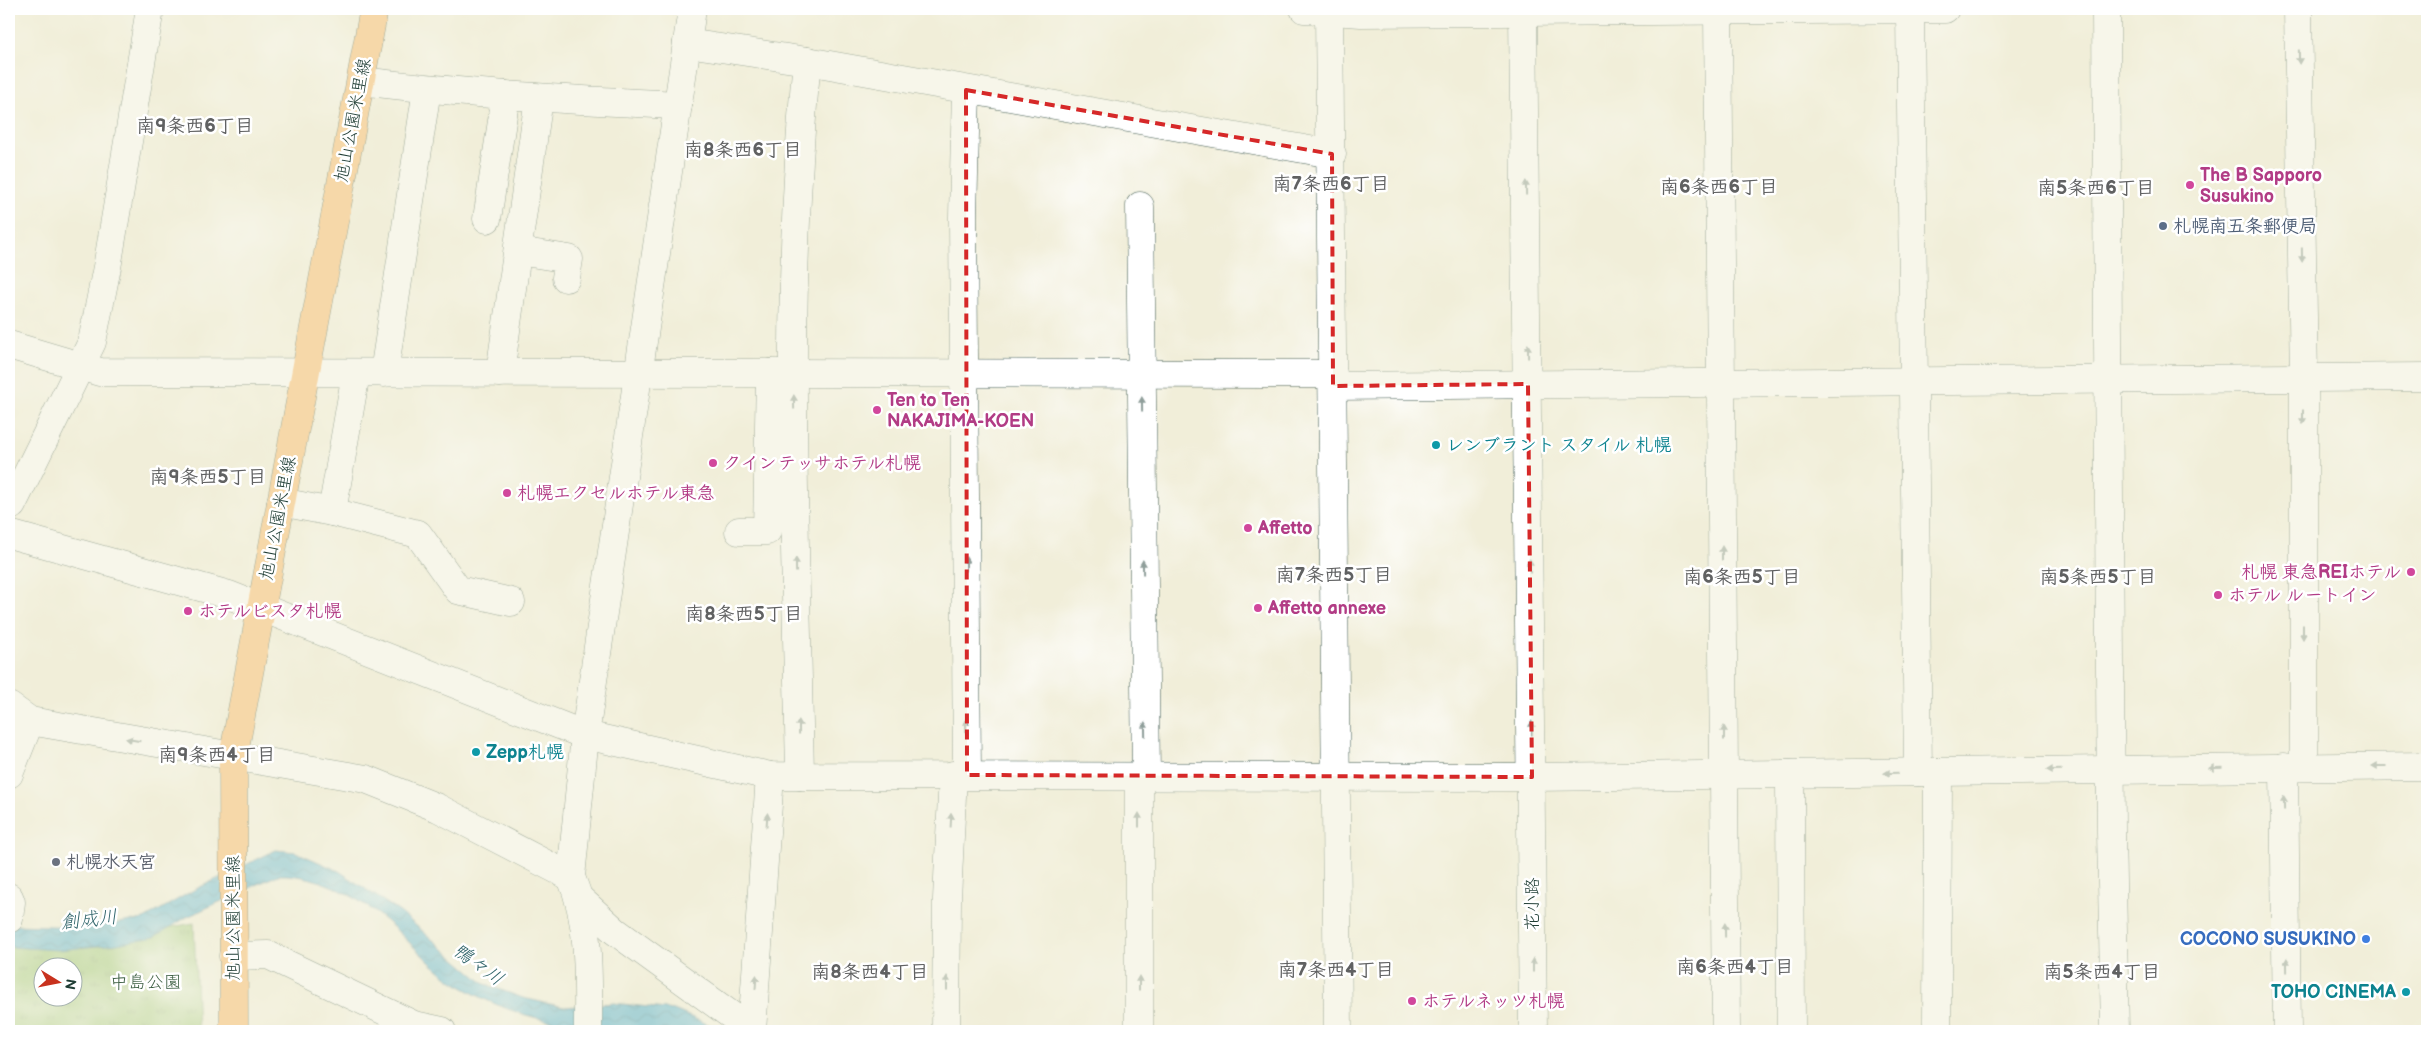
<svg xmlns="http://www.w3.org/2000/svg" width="2436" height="1040" viewBox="0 0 2436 1040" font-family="'Balsamiq Sans','Klee One',sans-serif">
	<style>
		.park { fill: url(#park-tufts); stroke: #5d8254; fill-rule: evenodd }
		.water { fill: url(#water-waves); stroke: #397682 }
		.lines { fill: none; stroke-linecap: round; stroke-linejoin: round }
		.minor-casing { stroke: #3e584d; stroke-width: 29 }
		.major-casing { stroke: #3e584d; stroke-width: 29 }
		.minor { stroke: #fff; stroke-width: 28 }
		.major { stroke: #fdbc6f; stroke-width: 28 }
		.oneway { fill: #8f9e9a }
		.marked { fill: none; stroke: #d62828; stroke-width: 4; stroke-dasharray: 10 6; stroke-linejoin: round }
		.hotel-dot { fill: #d1479c; stroke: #fff; stroke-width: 2 }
		.service-dot { fill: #5c6f8a; stroke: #fff; stroke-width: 2 }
		.culture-dot { fill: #0f9aa8; stroke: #fff; stroke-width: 2 }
		.worship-dot { fill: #6b7280; stroke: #fff; stroke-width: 2 }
		.shop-dot { fill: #3f7fe0; stroke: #fff; stroke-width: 2 }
		.labels { text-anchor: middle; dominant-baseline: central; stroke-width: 5; stroke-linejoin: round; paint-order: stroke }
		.street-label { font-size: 18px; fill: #1f3d34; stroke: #fff }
		.hotel-label { font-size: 18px; font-weight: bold; fill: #b23c85; stroke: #fff; text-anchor: start }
		.service-label { font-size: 18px; font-weight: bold; fill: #4e5e75; stroke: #fff; text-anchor: start }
		.culture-label { font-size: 18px; font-weight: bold; fill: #0d838f; stroke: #fff; text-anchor: start }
		.worship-label { font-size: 18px; font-weight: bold; fill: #5b616d; stroke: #fff; text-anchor: start }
		.shop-label { font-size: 18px; font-weight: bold; fill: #366cbe; stroke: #fff; text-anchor: end }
		.park-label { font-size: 18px; fill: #3e6044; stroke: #fff }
		.neighbourhood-label { font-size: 19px; font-weight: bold; fill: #606162; stroke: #fff }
		.water-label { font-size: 19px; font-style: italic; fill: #31656b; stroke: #fff }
	</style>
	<defs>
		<pattern id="park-tufts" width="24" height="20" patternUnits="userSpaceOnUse" patternTransform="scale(1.25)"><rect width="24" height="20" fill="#9bc875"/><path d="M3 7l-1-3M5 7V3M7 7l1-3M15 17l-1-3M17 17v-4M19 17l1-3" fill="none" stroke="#7ea461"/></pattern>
		<pattern id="water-waves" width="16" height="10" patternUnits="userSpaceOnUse" patternTransform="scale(1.25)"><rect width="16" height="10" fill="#53b0d1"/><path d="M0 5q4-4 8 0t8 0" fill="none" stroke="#4490aa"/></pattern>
	</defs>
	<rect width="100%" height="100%" fill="#fff"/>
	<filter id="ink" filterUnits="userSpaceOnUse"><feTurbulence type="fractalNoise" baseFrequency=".02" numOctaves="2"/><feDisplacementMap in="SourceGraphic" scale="10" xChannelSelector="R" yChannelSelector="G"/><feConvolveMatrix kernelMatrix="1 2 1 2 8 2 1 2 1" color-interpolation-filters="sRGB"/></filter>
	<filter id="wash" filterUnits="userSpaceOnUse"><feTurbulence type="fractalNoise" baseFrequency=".0096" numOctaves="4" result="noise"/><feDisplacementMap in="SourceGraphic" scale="20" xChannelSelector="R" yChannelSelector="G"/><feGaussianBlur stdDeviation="1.12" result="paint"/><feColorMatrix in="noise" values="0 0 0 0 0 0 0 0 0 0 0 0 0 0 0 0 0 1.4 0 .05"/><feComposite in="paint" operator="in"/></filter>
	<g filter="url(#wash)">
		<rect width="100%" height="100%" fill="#f1eed9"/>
		<path class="park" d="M194,923l4,108h-189v-101l62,15zM42,968h30v30h-30z"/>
		<path class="water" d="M276,850l20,2 43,19 61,41 85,72 38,14 41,9 50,-4 60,7 50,21h-72l-85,-4 -6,-4c-36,-6 -67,-17 -99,-36 -26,-15 -47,-40 -69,-60 -30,-27 -73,-54 -115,-52l-91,42 -33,20 -37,7 -58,6 -50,-3v-22l84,2 51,-8 48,-28z"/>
	</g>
	<g filter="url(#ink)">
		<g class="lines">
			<defs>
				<g id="minor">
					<polyline points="1304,9 1361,13 1945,9"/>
					<polyline points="1329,9 1338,1031"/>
					<polyline points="1523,9 1533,1031"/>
					<polyline points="1718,9 1726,1031"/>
					<polyline points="1910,9 1918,772"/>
					<polyline points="2106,9 2111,832 2115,1031"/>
					<polyline points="2298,9 2304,379 2304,766"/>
					<polyline points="687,43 807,61 1332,154"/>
					<path d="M361,81c105,13 211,19 317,24"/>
					<polyline points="966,90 963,217 967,775"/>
					<polyline points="1140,206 1146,778"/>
					<polyline points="487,219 506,95"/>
					<polyline points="518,251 569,259 566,278"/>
					<polyline points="9,345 100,372 1333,374"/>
					<polyline points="384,373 427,89"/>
					<polyline points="500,373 539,98"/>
					<polyline points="1333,386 2427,377"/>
					<polyline points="281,502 332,512 356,373"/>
					<polyline points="9,507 12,505 92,342 108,262 150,9"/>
					<polyline points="332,512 418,534 458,590 511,602"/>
					<polyline points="739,531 767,531 770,373"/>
					<polyline points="9,534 229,595 585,735 770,776 1532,777 2427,766"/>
					<polyline points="9,706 30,721 366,779 438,808 571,877"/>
					<polyline points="2284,767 2287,1031"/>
					<polyline points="9,774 30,721"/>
					<polyline points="1790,774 1791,1031"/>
					<path d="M800,776c-4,-238 -17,-478 7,-715"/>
					<polyline points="9,897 11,902 9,919"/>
					<polyline points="580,899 615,931 753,1031"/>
					<polyline points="233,956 268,955 414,1025 442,1031"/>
					<path d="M588,1031c0,-51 3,-106 -17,-154l14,-142 107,-726"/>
					<polyline points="752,1031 770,776"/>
					<polyline points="946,1031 947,899 953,775"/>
					<polyline points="1139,1031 1139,778"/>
					<polyline points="1937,1031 1938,772"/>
				</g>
				<polyline id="major" points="234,1031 233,758 374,9"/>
			</defs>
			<use href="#minor" class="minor-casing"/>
			<use href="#major" class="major-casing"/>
			<use href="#minor" class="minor"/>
			<use href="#major" class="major"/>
		</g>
		<defs><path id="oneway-solid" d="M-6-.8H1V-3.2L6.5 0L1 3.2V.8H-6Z" transform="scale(1.25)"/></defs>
		<g class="oneway">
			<use href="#oneway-solid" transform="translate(2299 57) rotate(89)"/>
			<use href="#oneway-solid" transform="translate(1526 188) rotate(-91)"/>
			<use href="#oneway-solid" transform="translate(2302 255) rotate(89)"/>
			<use href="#oneway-solid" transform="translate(1528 351) rotate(-91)"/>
			<use href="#oneway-solid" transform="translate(794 402) rotate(-91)"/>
			<use href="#oneway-solid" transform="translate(1142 404) rotate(-91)"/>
			<use href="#oneway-solid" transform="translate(2303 417) rotate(90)"/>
			<use href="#oneway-solid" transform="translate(1722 553) rotate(-90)"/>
			<use href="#oneway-solid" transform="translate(966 564) rotate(-90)"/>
			<use href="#oneway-solid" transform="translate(796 565) rotate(-91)"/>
			<use href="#oneway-solid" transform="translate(1530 566) rotate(-91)"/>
			<use href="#oneway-solid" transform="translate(1143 567) rotate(-91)"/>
			<use href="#oneway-solid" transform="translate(2303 632) rotate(90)"/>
			<use href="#oneway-solid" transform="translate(966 726) rotate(-90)"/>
			<use href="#oneway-solid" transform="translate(799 727) rotate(-91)"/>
			<use href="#oneway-solid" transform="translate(1532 728) rotate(-91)"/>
			<use href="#oneway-solid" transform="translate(1145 729) rotate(-91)"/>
			<use href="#oneway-solid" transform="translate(1724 733) rotate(-90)"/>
			<use href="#oneway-solid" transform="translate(133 740) rotate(-170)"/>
			<use href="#oneway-solid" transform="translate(2379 766) rotate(180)"/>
			<use href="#oneway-solid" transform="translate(2216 768) rotate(179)"/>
			<use href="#oneway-solid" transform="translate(2054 770) rotate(179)"/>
			<use href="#oneway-solid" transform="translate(1891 773) rotate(179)"/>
			<use href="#oneway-solid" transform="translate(2284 803) rotate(-91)"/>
			<use href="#oneway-solid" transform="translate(767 820) rotate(-86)"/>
			<use href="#oneway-solid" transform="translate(951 820) rotate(-87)"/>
			<use href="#oneway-solid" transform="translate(1139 820) rotate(-90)"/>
			<use href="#oneway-solid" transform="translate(1725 930) rotate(-91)"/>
			<use href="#oneway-solid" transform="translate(1533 965) rotate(-90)"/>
			<use href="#oneway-solid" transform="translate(2287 965) rotate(-91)"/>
			<use href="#oneway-solid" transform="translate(756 982) rotate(-86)"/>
			<use href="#oneway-solid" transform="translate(947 983) rotate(-90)"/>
			<use href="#oneway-solid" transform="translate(1139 983) rotate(-90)"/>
		</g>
	</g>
	<path d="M0 0H2436V1040H0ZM966,90l366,64 1,232 195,-2 4,393 -565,-2z" fill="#f1eed9" fill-opacity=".55" fill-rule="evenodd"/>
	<path class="marked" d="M966,90l366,64 1,232 195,-2 4,393 -565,-2z"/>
	<g class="hotel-dot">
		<circle cx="2190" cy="185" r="5"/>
		<circle cx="877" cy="410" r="5"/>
		<circle cx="713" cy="463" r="5"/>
		<circle cx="507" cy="493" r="5"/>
		<circle cx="1248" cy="528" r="5"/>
		<circle cx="2411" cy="572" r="5"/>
		<circle cx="2218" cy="595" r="5"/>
		<circle cx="1258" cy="608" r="5"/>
		<circle cx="188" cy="611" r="5"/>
		<circle cx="1412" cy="1001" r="5"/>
	</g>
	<circle class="service-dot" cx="2163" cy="226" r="5"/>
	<g class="culture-dot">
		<circle cx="1436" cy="445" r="5"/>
		<circle cx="476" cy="752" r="5"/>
		<circle cx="2406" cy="992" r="5"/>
	</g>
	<circle class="worship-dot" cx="56" cy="862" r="5"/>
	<circle class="shop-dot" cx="2366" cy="939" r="5"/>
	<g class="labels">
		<g class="street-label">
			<text transform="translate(353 120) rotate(-79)">旭山公園米里線</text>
			<text transform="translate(278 518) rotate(-79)">旭山公園米里線</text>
			<text transform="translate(1532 904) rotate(-90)">花小路</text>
			<text transform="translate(233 918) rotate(-90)">旭山公園米里線</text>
		</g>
		<g class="hotel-label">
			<text x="2200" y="175">The B Sapporo<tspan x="2200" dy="21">Susukino</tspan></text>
			<text x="887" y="400">Ten to Ten<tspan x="887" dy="21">NAKAJIMA-KOEN</tspan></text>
			<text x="723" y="463">クインテッサホテル札幌</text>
			<text x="517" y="493">札幌エクセルホテル東急</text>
			<text x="1258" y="528">Affetto</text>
			<text x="2401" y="572" text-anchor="end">札幌 東急REIホテル</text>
			<text x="2228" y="595">ホテル ルートイン</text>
			<text x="1268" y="608">Affetto annexe</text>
			<text x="198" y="611">ホテルビスタ札幌</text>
			<text x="1422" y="1001">ホテルネッツ札幌</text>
		</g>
		<g class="service-label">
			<text x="2173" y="226">札幌南五条郵便局</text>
		</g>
		<g class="culture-label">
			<text x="1446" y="445">レンブラント スタイル 札幌</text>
			<text x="486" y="752">Zepp札幌</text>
			<text x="2396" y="992" text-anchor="end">TOHO CINEMA</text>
		</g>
		<g class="worship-label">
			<text x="66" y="862">札幌水天宮</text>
		</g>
		<g class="shop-label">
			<text x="2356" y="939">COCONO SUSUKINO</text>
		</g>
		<g class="park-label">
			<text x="146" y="982">中島公園</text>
		</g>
		<g class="neighbourhood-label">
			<text x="195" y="126">南9条西6丁目</text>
			<text x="743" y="150">南8条西6丁目</text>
			<text x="1331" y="184">南7条西6丁目</text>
			<text x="1719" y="187">南6条西6丁目</text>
			<text x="2096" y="188">南5条西6丁目</text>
			<text x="208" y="477">南9条西5丁目</text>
			<text x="1334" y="575">南7条西5丁目</text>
			<text x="1742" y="577">南6条西5丁目</text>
			<text x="2098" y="577">南5条西5丁目</text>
			<text x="744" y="614">南8条西5丁目</text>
			<text x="217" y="755">南9条西4丁目</text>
			<text x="1735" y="967">南6条西4丁目</text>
			<text x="1336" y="970">南7条西4丁目</text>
			<text x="870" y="972">南8条西4丁目</text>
			<text x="2102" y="972">南5条西4丁目</text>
		</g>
		<g class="water-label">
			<text transform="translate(89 920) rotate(-6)">創成川</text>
			<text transform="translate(478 965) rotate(36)">鴨々川</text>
		</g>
	</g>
	<rect width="2436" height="1040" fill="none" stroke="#fff" stroke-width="30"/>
	<g transform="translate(58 982) rotate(100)"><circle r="24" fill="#ffffff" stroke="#a5b1ae"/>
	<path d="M0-4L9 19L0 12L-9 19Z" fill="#c8321e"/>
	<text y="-8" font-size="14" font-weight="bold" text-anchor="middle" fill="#1f3d34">N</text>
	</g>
</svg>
